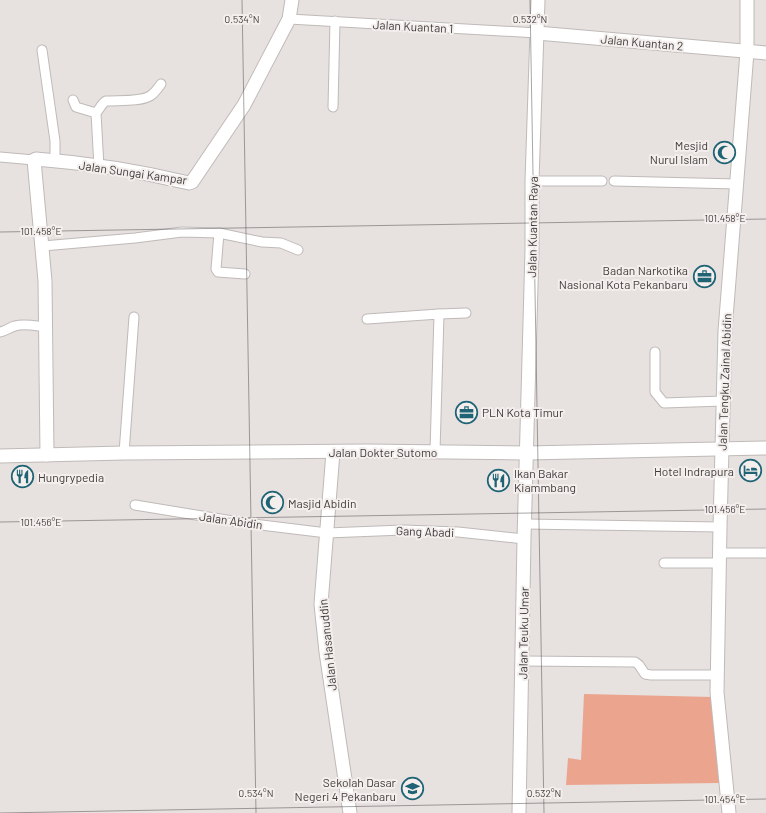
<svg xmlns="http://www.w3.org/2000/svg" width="766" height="813" viewBox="0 0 766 813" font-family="Barlow,sans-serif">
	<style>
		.green { fill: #eba48e }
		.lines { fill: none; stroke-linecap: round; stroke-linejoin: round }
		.street-casing { stroke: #bfbab8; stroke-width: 11 }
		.secondary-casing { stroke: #bfbab8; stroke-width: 15 }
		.street { stroke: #fff; stroke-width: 9 }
		.secondary { stroke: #fff; stroke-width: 13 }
		.ticks { fill: none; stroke: #3e3c3b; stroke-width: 1; stroke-opacity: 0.45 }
		.labels { text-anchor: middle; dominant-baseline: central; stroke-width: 4; stroke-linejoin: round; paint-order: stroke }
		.street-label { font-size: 12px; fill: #3e3c3b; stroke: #f4efed }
		.poi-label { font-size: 12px; fill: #3e3c3b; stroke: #f4efed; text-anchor: end }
		.ticks-label { font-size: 10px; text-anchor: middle; fill: #3e3c3b; stroke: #f4efed; stroke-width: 4; stroke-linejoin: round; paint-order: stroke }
	</style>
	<rect width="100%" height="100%" fill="#e7e1e0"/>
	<polygon class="green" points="584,694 713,697 719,783 566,785 568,758 581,760"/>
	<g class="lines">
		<defs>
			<g id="street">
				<polyline points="289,19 537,33"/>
				<polyline points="42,50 55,141 55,161"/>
				<polyline points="73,100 76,107 96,113"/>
				<polyline points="333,107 335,21"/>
				<polyline points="0,157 34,160"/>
				<path d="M99,167l-3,-54c3,-3 6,-10 10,-12 12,-1 34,1 44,-5 5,-3 8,-8 11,-12"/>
				<polyline points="532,181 602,181"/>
				<polyline points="614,181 737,184"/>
				<polyline points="219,233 216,269 218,272 245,274"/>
				<polyline points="43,246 135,238 182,232 219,233 262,242 281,243 298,250"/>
				<polyline points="439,314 466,313"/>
				<polyline points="367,319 439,314 435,451"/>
				<path d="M0,332c6,-1 10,-5 15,-6 9,-3 21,0 30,1"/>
				<polyline points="655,352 655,392 664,403 723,401"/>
				<polyline points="124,453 134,317"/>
				<polyline points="135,505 245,523 327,533 403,530 458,532 524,539"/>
				<polyline points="524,524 720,527"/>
				<polyline points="720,553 766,553"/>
				<polyline points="664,563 719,563"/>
				<polyline points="523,661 635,662 639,665 645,674 651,675 717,675"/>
			</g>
			<g id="secondary">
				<polyline points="537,33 766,53"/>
				<polyline points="333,452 321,604 326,652 350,813"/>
				<path d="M47,455l-2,-174 -11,-121 2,-1c51,4 103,12 153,24l3,-1 52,-77 45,-86 3,-19"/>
				<polyline points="0,456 124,453 367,451 527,453 766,448"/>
				<polyline points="519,813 524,539 532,250 532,181 538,0"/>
				<polyline points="729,813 717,692 720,527 725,331 747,52 747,0"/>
			</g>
		</defs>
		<use href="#street" class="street-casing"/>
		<use href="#secondary" class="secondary-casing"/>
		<use href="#street" class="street"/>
		<use href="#secondary" class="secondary"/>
	</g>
	<path class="ticks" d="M242,0l14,813M530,0l14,813M0,232l766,-13M0,522l766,-13M0,813l766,-14"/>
	<defs>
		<symbol id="mosque-ring" viewBox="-11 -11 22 22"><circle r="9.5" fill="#f4efed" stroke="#1f6475" stroke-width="1.5"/><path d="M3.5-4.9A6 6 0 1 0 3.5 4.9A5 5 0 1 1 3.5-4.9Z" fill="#1f6475"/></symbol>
		<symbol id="office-ring" viewBox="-11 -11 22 22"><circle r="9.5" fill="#f4efed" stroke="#1f6475" stroke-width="1.5"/><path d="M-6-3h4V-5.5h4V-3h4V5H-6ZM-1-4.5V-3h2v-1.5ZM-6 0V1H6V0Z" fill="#1f6475"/></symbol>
		<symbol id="hotel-ring" viewBox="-11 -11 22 22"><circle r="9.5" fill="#f4efed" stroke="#1f6475" stroke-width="1.5"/><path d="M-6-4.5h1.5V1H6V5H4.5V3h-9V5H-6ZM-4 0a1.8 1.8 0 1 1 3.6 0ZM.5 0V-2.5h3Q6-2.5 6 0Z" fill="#1f6475"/></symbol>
		<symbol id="restaurant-ring" viewBox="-11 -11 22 22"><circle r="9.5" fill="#f4efed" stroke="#1f6475" stroke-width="1.5"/><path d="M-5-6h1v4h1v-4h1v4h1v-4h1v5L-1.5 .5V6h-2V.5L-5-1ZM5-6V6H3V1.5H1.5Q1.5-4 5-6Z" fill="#1f6475"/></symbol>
		<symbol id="school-ring" viewBox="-11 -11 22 22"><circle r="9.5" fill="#f4efed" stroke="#1f6475" stroke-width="1.5"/><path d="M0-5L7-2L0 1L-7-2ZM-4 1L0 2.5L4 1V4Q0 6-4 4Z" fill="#1f6475"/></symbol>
	</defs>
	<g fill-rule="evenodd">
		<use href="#mosque-ring" x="712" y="140" width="25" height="25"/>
		<use href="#office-ring" x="692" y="264" width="25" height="25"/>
		<use href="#office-ring" x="454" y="400" width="25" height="25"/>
		<use href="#hotel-ring" x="738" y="458" width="25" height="25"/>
		<use href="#restaurant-ring" x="10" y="464" width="25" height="25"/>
		<use href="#restaurant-ring" x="486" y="468" width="25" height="25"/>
		<use href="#mosque-ring" x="260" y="490" width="25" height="25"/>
		<use href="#school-ring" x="400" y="776" width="25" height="25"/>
	</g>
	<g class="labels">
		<g class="street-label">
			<text transform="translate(413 26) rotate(3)">Jalan Kuantan 1</text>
			<text transform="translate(642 42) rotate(5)">Jalan Kuantan 2</text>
			<text transform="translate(133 172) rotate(8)">Jalan Sungai Kampar</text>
			<text transform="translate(532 227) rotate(-89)">Jalan Kuantan Raya</text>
			<text transform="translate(724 382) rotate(-88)">Jalan Tengku Zainal Abidin</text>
			<text x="383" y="452">Jalan Dokter Sutomo</text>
			<text transform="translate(231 520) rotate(8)">Jalan Abidin</text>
			<text transform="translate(425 531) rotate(2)">Gang Abadi</text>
			<text transform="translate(523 633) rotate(-89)">Jalan Teuku Umar</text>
			<text transform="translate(327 645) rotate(-96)">Jalan Hasanuddin</text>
		</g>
		<g class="poi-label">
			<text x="708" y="145">Mesjid<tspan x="708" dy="14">Nurul Islam</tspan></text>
			<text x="688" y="270">Badan Narkotika<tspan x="688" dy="14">Nasional Kota Pekanbaru</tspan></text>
			<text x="482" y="412" text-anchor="start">PLN Kota Timur</text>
			<text x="734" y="471">Hotel Indrapura</text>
			<text x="514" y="473" text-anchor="start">Ikan Bakar<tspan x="514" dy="14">Kiammbang</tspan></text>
			<text x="38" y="477" text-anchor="start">Hungrypedia</text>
			<text x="288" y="503" text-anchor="start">Masjid Abidin</text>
			<text x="396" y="782">Sekolah Dasar<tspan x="396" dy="14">Negeri 4 Pekanbaru</tspan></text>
		</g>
	</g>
	<g class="ticks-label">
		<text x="242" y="23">0.534°N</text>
		<text x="530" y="23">0.532°N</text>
		<text x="725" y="222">101.458°E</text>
		<text x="41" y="235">101.458°E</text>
		<text x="725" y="513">101.456°E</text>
		<text x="41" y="526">101.456°E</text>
		<text x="256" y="797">0.534°N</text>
		<text x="544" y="797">0.532°N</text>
		<text x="725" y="803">101.454°E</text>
	</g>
</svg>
